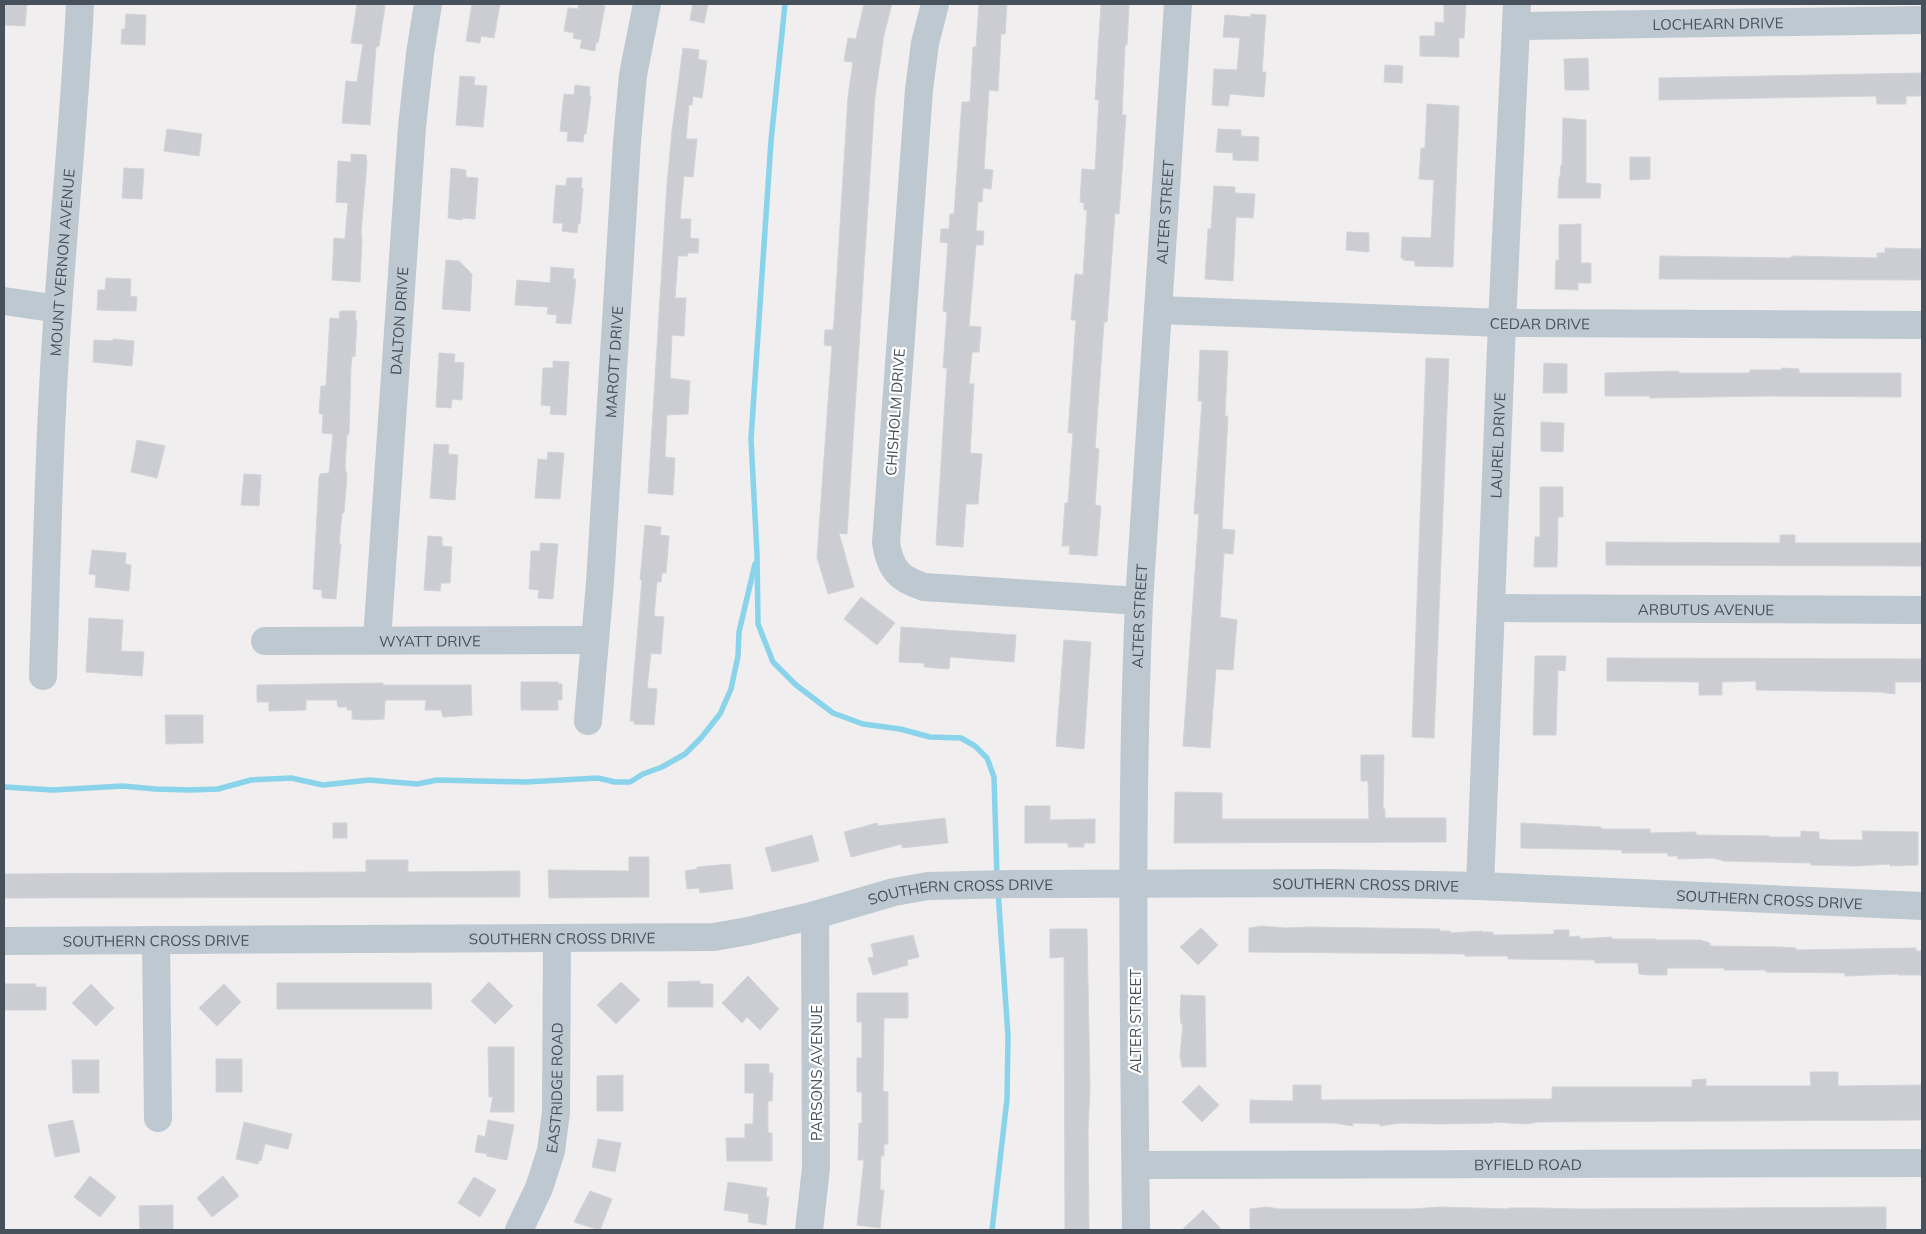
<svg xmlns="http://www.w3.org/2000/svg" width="1926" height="1234" viewBox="0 0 1926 1234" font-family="Mulish,sans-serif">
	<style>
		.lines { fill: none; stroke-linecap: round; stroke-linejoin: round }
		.stream { stroke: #89d4eb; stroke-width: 5.5 }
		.building { fill: #cbcdd3; stroke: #d2d4d9 }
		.minor { stroke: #bec8d0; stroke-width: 28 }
		.labels { text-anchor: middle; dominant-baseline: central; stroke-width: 4.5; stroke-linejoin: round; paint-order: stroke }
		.street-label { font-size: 15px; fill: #46515b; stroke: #fff }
	</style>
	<rect width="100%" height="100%" fill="#f0eeee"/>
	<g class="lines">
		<g class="stream">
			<polyline points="785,4 771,141 751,439 757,554 758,624 773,662 796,685 833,713 863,724 900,729 930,737 961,738 975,746 987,758 994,777 997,877"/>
			<polyline points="4,787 53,790 123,786 155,789 190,790 218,789 251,780 291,778 323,785 369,780 417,784 437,780 526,782 598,778 615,782 630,782 643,774 662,767 685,754 701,738 720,714 731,689 738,656 739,632 755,564"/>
			<polyline points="992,1230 1007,1099 1008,1036 998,891"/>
		</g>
	</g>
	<g class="building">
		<polygon points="4,4 27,4 25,26 4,25"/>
		<polygon points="357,4 384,4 385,6 379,46 376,47 370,125 342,123 346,81 357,82 363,44 351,43"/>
		<polygon points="472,4 500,4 494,38 481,36 480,43 466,41"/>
		<polygon points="579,4 603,4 603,6 605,6 598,43 596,42 595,51 580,48 582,40 573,38 574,33 564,31 568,8 578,9"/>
		<polygon points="693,4 708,4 704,23 690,20"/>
		<polygon points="864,4 892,4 884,35 875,96 847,534 839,533 854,587 828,594 817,557 832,346 824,345 825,330 833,330 834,322 848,97 853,62 844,61 848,38 856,39"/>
		<polygon points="979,4 1007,4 1005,34 1001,34 998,91 989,90 984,169 993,170 991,189 983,188 982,202 978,202 976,231 984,231 983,245 976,245 969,326 981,327 979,352 972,352 969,384 974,384 970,453 982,454 978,504 966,504 963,547 936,545 947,368 943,368 947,312 943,311 948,243 940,242 941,229 949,229 950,214 954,214 962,102 970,102 973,47 976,47"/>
		<polygon points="1101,4 1129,5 1127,45 1125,45 1122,115 1126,115 1119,214 1115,213 1107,322 1104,322 1095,448 1099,449 1095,505 1101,506 1097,556 1069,554 1070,546 1062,546 1065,503 1068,503 1073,433 1068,433 1076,320 1071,320 1075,274 1083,275 1087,210 1084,210 1084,203 1080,202 1082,169 1095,170 1099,100 1095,100"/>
		<polygon points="1444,4 1466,4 1464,38 1459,38 1459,57 1420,56 1420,36 1435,36 1435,22 1444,23"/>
		<polygon points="126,14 146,15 145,45 121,44 122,29 125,29"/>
		<polygon points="1251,14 1266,15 1262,72 1266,72 1264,97 1230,94 1228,106 1212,105 1214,69 1237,70 1240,38 1223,37 1225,15 1250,17"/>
		<polygon points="683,48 699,50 698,59 707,61 702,98 693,96 692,105 689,105 686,139 697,139 693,177 684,176 680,219 691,219 690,238 699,239 698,253 688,253 687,256 678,256 675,298 686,298 684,336 672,335 670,378 690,381 688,414 667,415 665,457 675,458 673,495 648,493 667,184 672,131"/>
		<polygon points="1588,58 1589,90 1565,90 1564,59"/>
		<polygon points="1385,65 1403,66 1402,83 1384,82"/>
		<polygon points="1922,73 1922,96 1906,96 1906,104 1877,104 1876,96 1659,100 1659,78"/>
		<polygon points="460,76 475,77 474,85 487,86 483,127 456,125"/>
		<polygon points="575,85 590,87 589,96 591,96 586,134 584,134 583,142 567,141 568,132 560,131 564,94 574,95"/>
		<polygon points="1427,104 1459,106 1453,267 1415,266 1415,261 1403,260 1403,258 1401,258 1402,237 1431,238 1434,180 1419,179 1421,148 1425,148"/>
		<polygon points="1563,118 1586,120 1586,183 1601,184 1600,198 1558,198 1559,177 1560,177 1561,165 1562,165"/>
		<polygon points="167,129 202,134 199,156 164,151"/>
		<polygon points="1218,129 1241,130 1241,136 1259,137 1258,161 1233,160 1233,153 1216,152"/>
		<polygon points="351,154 366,155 367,162 361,233 362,240 360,282 332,280 334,238 345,239 348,203 336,202 338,161 351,162"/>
		<polygon points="1630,157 1650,157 1650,179 1630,180"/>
		<polygon points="124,168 144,169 142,199 122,198"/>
		<polygon points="451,168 466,170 466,177 478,178 475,219 463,218 462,220 448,218"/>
		<polygon points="567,178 582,178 581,188 583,188 580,224 578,224 577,233 562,231 563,223 553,223 556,185 566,186"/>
		<polygon points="1214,186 1235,187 1235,193 1255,194 1253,218 1236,217 1233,281 1205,279 1208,229 1211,229"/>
		<polygon points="1581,224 1581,263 1591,263 1591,283 1578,283 1578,290 1555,289 1556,260 1559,260 1559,225"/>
		<polygon points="1347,232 1369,233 1369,252 1346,250"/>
		<polygon points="1885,248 1922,249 1922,280 1659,279 1660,256 1791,258 1792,256 1877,258 1877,253 1885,253"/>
		<polygon points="446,260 459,261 472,274 470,311 442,309"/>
		<polygon points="551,267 574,269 573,279 576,279 571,324 556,323 557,315 547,314 548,307 515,305 517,280 550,283"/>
		<polygon points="106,278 131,279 130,296 137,297 136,311 97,310 98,290 105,290"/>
		<polygon points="340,311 356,311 355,320 357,320 355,357 352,356 351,366 349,434 347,434 345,467 347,476 344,513 342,513 339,544 341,544 336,599 322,598 322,590 313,589 319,477 320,474 329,473 333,434 322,433 323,414 320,414 319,413 321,386 326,386 330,318 339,319"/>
		<polygon points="113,339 134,341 132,366 93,362 94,340 113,341"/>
		<polygon points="1200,350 1228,351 1225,416 1228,416 1222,529 1235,530 1233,554 1224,553 1220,617 1237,620 1233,670 1216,669 1210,748 1183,746 1199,514 1194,514 1202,401 1198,401"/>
		<polygon points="439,353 455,354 454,362 464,363 462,400 452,399 451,408 436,407"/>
		<polygon points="1426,358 1449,359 1434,738 1412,737"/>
		<polygon points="553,361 569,362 566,415 550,414 551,406 541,405 543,368 553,368"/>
		<polygon points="1544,363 1567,364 1567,393 1543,393"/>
		<polygon points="1782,368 1799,369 1799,373 1901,373 1901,397 1766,396 1650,398 1650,396 1605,396 1605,373 1679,371 1679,373 1750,373 1750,370 1781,370"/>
		<polygon points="1541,422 1564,423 1563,452 1541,451"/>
		<polygon points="137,440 165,446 157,478 131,472"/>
		<polygon points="434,444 449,445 448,454 458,455 455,500 430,498"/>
		<polygon points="548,452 564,453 560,499 535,498 538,459 547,460"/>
		<polygon points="244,474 261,475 259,506 241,505"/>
		<polygon points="1540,487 1563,487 1563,517 1558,517 1557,567 1534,567 1535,537 1540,537"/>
		<polygon points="645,525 661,527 660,535 669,536 666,573 662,573 661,582 657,582 654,616 664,617 661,654 651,653 647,688 657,689 654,725 634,724 634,721 630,721 642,580 640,580"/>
		<polygon points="1780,535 1795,535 1795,543 1922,543 1922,566 1606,565 1606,542 1780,543"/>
		<polygon points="428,536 442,537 442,546 452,547 450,583 441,583 440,591 424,590"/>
		<polygon points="540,543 558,544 553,599 538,598 539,590 529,589 531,551 540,551"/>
		<polygon points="92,550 126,553 125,564 131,565 129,591 95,587 96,575 89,574"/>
		<polygon points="861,597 895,623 877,645 844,619"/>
		<polygon points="89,618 123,620 121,651 144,652 142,676 86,672"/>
		<polygon points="901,627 1016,635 1014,662 950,657 949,669 924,667 924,663 899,662"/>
		<polygon points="1064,640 1091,642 1084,749 1056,746"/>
		<polygon points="1535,656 1566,656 1565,671 1558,670 1556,735 1533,735"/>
		<polygon points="1607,658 1922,659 1922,682 1895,682 1895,694 1879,692 1756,690 1756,681 1722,682 1722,695 1699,695 1699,682 1607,681"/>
		<polygon points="521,682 558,682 558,684 562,684 562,700 558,700 558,710 521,710"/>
		<polygon points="383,683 383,685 471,685 472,715 443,717 441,710 425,710 426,700 385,700 384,719 366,720 352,719 352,710 347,710 347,707 338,707 337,700 306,700 306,710 269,711 269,702 257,702 257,685"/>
		<polygon points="165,715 203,715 203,743 166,744"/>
		<polygon points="1361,755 1384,755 1383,809 1385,809 1385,818 1446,818 1446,842 1174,843 1175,792 1222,793 1222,819 1369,819 1368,781 1361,781"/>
		<polygon points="1025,806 1050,806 1050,820 1095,819 1095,843 1084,843 1084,847 1068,847 1068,843 1025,843"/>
		<polygon points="945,818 948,843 902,848 902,844 851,857 844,832 877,823 878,826"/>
		<rect x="333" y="823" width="14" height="15"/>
		<polygon points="1521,823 1601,827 1601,829 1650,829 1650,833 1696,832 1696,835 1770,836 1769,837 1801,837 1801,831 1819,832 1819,839 1830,840 1863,840 1862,831 1918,832 1918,865 1890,866 1890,864 1856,866 1811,865 1811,863 1722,861 1722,860 1712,858 1678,859 1678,856 1668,856 1668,853 1622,853 1622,850 1521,848"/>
		<polygon points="812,835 819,861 772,872 765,848"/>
		<polygon points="629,857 649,857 649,897 549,898 548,870 629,871"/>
		<polygon points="366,860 408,860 408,872 520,871 520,897 4,898 4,874 366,872"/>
		<polygon points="730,864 733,889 700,893 699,888 687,889 685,871 697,869 697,867"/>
		<polygon points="1261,926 1286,928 1309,927 1440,929 1440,931 1450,931 1450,933 1482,931 1482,932 1493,932 1493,935 1554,934 1554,930 1569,930 1569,937 1580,936 1580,939 1612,937 1612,939 1656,939 1656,940 1700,940 1710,943 1710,946 1781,947 1796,948 1796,950 1916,948 1916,951 1922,951 1922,975 1898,975 1898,974 1845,976 1845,973 1766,972 1766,970 1724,970 1724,968 1667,968 1667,975 1648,975 1639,974 1638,963 1595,963 1595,960 1508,959 1508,956 1465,956 1465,954 1249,952 1249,928"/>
		<polygon points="1201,928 1218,945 1198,965 1180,947"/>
		<polygon points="1050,929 1087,929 1090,1088 1088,1130 1089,1230 1065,1230 1064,957 1050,958"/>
		<polygon points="913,935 919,957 907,960 908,965 873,975 868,958 874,957 871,944"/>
		<polygon points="748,976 779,1009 760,1030 747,1017 742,1023 722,1003"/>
		<polygon points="700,981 700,984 713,984 713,1007 668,1007 668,982"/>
		<polygon points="489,982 513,1006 495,1024 471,1001"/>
		<polygon points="621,982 640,1000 616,1024 597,1005"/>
		<polygon points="277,983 431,983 432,1009 277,1009"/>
		<polygon points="4,984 36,984 35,987 46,987 46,1010 4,1010"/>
		<polygon points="91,984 114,1008 96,1026 72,1003"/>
		<polygon points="224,984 241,1002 217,1026 199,1008"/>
		<polygon points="857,993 908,993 908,1018 884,1018 883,1091 888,1092 888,1144 884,1144 884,1156 881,1156 880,1190 884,1190 880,1228 857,1225 864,1160 858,1160 859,1123 862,1123 862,1092 857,1092 857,1058 862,1058 862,1022 857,1022"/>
		<polygon points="1181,995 1205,996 1206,1067 1182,1067 1180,1056 1183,1024 1181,1024 1180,1012"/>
		<polygon points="488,1047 514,1047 514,1112 490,1112 493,1097 489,1097"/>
		<rect x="216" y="1059" width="26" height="33"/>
		<polygon points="72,1060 99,1060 99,1093 73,1093"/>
		<polygon points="745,1064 769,1064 769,1073 773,1073 772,1101 768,1101 768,1133 772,1133 772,1161 727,1161 726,1138 745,1138 745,1124 753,1124 754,1093 745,1093"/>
		<polygon points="1810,1072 1838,1072 1838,1086 1922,1085 1922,1120 1538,1122 1526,1124 1494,1122 1494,1123 1439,1124 1400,1123 1380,1126 1380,1124 1353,1123 1353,1126 1334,1123 1250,1123 1250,1100 1293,1101 1293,1085 1321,1085 1321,1100 1552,1099 1552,1087 1692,1087 1692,1080 1706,1079 1706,1086 1811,1086"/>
		<polygon points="623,1075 623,1111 597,1111 597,1076"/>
		<polygon points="1199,1085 1219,1105 1202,1122 1182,1102"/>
		<polygon points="73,1120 80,1152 55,1157 48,1125"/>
		<polygon points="488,1120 514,1125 507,1160 486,1156 488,1154 475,1152 478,1135 485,1137"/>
		<polygon points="244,1122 292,1134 288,1149 265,1144 261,1161 259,1160 258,1164 236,1159"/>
		<polygon points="598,1139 621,1143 615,1172 592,1167"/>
		<polygon points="90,1176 116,1197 100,1217 74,1197"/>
		<polygon points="223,1176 239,1196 212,1217 197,1198"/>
		<polygon points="474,1177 496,1190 480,1217 458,1203"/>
		<polygon points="728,1182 767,1188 766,1197 769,1197 766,1225 748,1222 749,1214 724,1210"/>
		<polygon points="590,1191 612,1199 600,1230 574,1222"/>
		<polygon points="173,1205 173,1230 140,1230 139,1206"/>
		<polygon points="1267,1207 1279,1209 1412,1209 1440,1207 1509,1209 1509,1208 1538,1208 1579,1209 1886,1207 1886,1230 1250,1230 1250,1209"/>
		<polygon points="1203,1210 1222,1230 1182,1230"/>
	</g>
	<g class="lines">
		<g class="minor">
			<path d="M935,4l-10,39 -6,47 -33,453c4,26 13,36 38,44l215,14"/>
			<path id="s1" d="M1516,26l406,-6"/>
			<polyline points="4,301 58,309"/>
			<path id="s2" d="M1158,310l344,13 420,2"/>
			<path id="s3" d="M1491,608l431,2"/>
			<path id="s4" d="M377,640l35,-513 8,-73 8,-50"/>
			<path id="s5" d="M265,641l330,-1"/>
			<path id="s6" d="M43,676c4,-122 6,-245 15,-367 7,-102 17,-203 22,-305"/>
			<path id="s7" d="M588,721l12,-138 27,-441 6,-67 14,-71"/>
			<path id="s8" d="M1480,886l22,-563 15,-319"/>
			<polyline points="156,940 158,1118"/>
			<path id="s9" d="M4,941l710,-4 34,-6 67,-16 79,-23 34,-6 84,-2 318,-1 150,3 442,20"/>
			<path id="s10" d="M1136,1165l786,-2"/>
			<path id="s11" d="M519,1230l20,-42 12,-37 5,-39 1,-173"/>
			<polyline points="809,1230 816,1168 815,915"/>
			<path id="s12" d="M1136,1230c-2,-209 -6,-419 3,-629l39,-597"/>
		</g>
	</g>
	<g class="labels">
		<g class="street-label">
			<text stroke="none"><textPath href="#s1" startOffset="202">LOCHEARN DRIVE</textPath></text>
			<text stroke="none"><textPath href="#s12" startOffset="1019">ALTER STREET</textPath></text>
			<text stroke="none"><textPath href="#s6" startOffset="414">MOUNT VERNON AVENUE</textPath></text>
			<text stroke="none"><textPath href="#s4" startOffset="320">DALTON DRIVE</textPath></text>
			<text stroke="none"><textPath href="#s2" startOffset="382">CEDAR DRIVE</textPath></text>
			<text stroke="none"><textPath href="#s7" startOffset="360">MAROTT DRIVE</textPath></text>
			<text transform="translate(895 412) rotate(-86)">CHISHOLM DRIVE</text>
			<text stroke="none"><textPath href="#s8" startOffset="441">LAUREL DRIVE</textPath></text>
			<text stroke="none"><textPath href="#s3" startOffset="215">ARBUTUS AVENUE</textPath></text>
			<text stroke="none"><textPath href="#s12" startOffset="614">ALTER STREET</textPath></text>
			<text stroke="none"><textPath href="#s5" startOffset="165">WYATT DRIVE</textPath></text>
			<text stroke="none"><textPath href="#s9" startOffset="1368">SOUTHERN CROSS DRIVE</textPath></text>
			<text stroke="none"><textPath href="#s9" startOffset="962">SOUTHERN CROSS DRIVE</textPath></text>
			<text stroke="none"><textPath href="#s9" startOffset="1772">SOUTHERN CROSS DRIVE</textPath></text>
			<text stroke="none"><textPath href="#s9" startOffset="558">SOUTHERN CROSS DRIVE</textPath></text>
			<text stroke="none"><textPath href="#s9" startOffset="152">SOUTHERN CROSS DRIVE</textPath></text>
			<text transform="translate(1135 1021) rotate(-90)">ALTER STREET</text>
			<text transform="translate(816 1073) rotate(-90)">PARSONS AVENUE</text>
			<text stroke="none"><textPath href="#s11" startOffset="149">EASTRIDGE ROAD</textPath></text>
			<text stroke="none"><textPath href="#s10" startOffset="392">BYFIELD ROAD</textPath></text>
		</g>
	</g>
	<rect width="1926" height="1234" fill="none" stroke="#46515b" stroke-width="10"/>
</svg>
